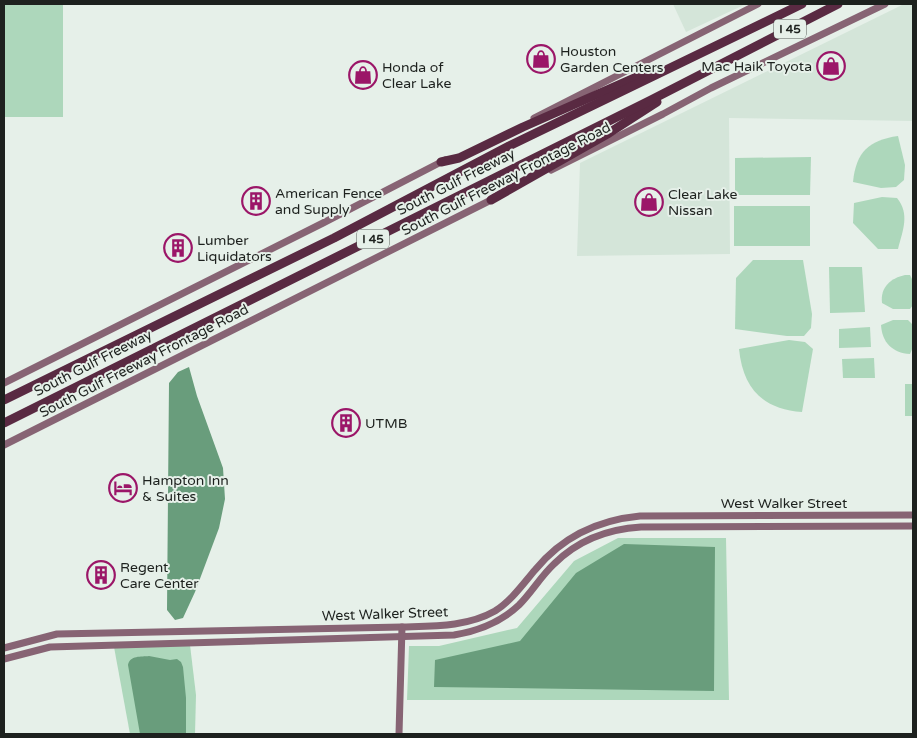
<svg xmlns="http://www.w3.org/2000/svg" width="917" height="738" viewBox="0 0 917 738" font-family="'Varela Round',sans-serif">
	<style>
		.built { fill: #d4e5d9 }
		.green { fill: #add7bb }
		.water { fill: #699d7c }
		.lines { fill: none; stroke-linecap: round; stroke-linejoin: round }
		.secondary { stroke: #876474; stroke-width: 7 }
		.highway { stroke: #592a42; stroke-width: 9 }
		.labels { text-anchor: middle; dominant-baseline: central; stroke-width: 4; stroke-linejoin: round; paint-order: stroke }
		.shield { fill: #e6f0e9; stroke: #595f5b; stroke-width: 1 }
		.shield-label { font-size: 12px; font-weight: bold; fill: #1d211e }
		.poi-label { font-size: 14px; fill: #1d211e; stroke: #e6f0e9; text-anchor: start }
		.street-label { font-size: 14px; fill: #1d211e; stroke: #e6f0e9 }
	</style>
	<rect width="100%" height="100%" fill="#e6f0e9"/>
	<g class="built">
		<polygon points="673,4 746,4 686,32"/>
		<polygon points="904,4 913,4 913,121 729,118 730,254 577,256 580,163"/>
	</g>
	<g class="green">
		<rect x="4" y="4" width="59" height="113"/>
		<path d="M898,136l7,29 -1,15 -8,7 -15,1 -28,-6c3,-30 16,-42 45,-46z"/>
		<polygon points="811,157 810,195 735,195 735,158"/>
		<path d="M882,197l15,1c13,16 6,32 1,51h-20l-25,-26 1,-20z"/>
		<rect x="734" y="206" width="76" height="40"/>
		<polygon points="753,260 803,260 812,314 811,328 804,336 787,336 735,329 736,278"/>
		<polygon points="829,267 862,267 865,312 830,313"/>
		<path d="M905,275h5l3,6v24l-3,4h-17l-11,-6c-2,-16 9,-25 23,-28z"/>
		<path d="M893,320h15l5,5v22l-3,7c-18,-1 -28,-12 -29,-29z"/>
		<polygon points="870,327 871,347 839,348 839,329"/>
		<path d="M789,340l16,2 8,7 -11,63c-40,-3 -59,-24 -63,-63z"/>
		<polygon points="874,358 875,378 843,378 842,359"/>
		<rect x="905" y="384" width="8" height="32"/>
		<polygon points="618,538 726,538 729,700 407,700 409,646 439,646 517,628 574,561"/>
		<polygon points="190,645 196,695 195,734 130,734 114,647"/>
	</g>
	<g class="water">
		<polygon points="189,367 197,396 223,468 225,499 219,528 195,592 183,618 175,620 167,610 169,383 178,372"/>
		<polygon points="624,544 715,547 714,691 434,687 435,660 520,641 576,573"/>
		<path d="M149,656l21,4 7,-1 4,3 2,5 3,31v36h-46l-12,-69c2,-10 13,-8 21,-9z"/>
	</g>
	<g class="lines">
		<g class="secondary">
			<polyline points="534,118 758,4"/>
			<polyline points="551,170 663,114 711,88 885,4"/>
			<polyline points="4,383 323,223 445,160"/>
			<polyline points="4,445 495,198"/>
			<path d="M4,648l53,-14 345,-7c31,-1 65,0 93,-16 16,-10 28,-27 40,-41 27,-33 63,-50 105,-54l273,-1"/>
			<path d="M4,659l46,-12 404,-12c24,-4 47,-13 65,-30 13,-13 22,-29 35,-41 24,-24 54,-35 87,-37l272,-1"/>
			<polyline points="399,734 402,627"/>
		</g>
		<g class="highway">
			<polyline points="441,162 459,158 523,127 650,71"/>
			<polyline points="491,200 609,133 657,102"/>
			<polyline points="4,400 334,238 509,146 802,4"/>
			<polyline points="4,423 651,100 838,4"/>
		</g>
	</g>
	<defs>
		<symbol id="shop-ring" viewBox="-11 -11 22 22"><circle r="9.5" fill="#e6f0e9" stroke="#9b1668" stroke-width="1.5"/><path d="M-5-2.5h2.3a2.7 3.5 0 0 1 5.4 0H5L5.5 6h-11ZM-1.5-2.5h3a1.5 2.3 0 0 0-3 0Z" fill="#9b1668"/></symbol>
		<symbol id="building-ring" viewBox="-11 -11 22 22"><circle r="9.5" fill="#e6f0e9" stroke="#9b1668" stroke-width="1.5"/><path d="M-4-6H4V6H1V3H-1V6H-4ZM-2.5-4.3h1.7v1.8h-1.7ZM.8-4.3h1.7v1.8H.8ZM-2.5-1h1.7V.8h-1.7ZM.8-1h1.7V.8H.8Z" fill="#9b1668"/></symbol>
		<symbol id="hotel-ring" viewBox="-11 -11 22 22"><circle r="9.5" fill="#e6f0e9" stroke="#9b1668" stroke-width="1.5"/><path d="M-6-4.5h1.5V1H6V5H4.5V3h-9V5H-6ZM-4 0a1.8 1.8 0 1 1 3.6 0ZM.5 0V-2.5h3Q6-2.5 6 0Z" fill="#9b1668"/></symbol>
	</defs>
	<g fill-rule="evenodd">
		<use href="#shop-ring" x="525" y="43" width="32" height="32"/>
		<use href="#shop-ring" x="815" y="50" width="32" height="32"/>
		<use href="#shop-ring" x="347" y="59" width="32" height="32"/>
		<use href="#building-ring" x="240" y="185" width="32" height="32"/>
		<use href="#shop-ring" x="633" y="186" width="32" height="32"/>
		<use href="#building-ring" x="162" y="232" width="32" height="32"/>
		<use href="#building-ring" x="330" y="407" width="32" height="32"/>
		<use href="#hotel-ring" x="107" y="472" width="32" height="32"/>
		<use href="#building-ring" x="85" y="559" width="32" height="32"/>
	</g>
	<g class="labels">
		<g class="shield">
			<rect x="774" y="19.5" width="32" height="19" rx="4"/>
			<rect x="357" y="229.5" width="32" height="19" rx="4"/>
		</g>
		<g class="shield-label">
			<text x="790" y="29">I 45</text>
			<text x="373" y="239">I 45</text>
		</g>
		<g class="poi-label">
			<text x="560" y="51">Houston<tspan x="560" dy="16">Garden Centers</tspan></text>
			<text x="812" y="66" text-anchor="end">Mac Haik Toyota</text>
			<text x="382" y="67">Honda of<tspan x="382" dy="16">Clear Lake</tspan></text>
			<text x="275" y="193">American Fence<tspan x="275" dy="16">and Supply</tspan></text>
			<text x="668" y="194">Clear Lake<tspan x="668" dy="16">Nissan</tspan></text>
			<text x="197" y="240">Lumber<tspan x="197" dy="16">Liquidators</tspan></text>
			<text x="365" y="423">UTMB</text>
			<text x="142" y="480">Hampton Inn<tspan x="142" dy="16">&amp; Suites</tspan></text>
			<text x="120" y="567">Regent<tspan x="120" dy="16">Care Center</tspan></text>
		</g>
		<g class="street-label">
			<text transform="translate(506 179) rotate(-27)">South Gulf Freeway Frontage Road</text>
			<text transform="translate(456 182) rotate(-27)">South Gulf Freeway</text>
			<text transform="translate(144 361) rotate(-27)">South Gulf Freeway Frontage Road</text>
			<text transform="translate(93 363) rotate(-27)">South Gulf Freeway</text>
			<text x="784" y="503">West Walker Street</text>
			<text transform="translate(385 614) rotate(-2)">West Walker Street</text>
		</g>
	</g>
	<rect width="917" height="738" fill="none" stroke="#1d211e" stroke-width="10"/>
</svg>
